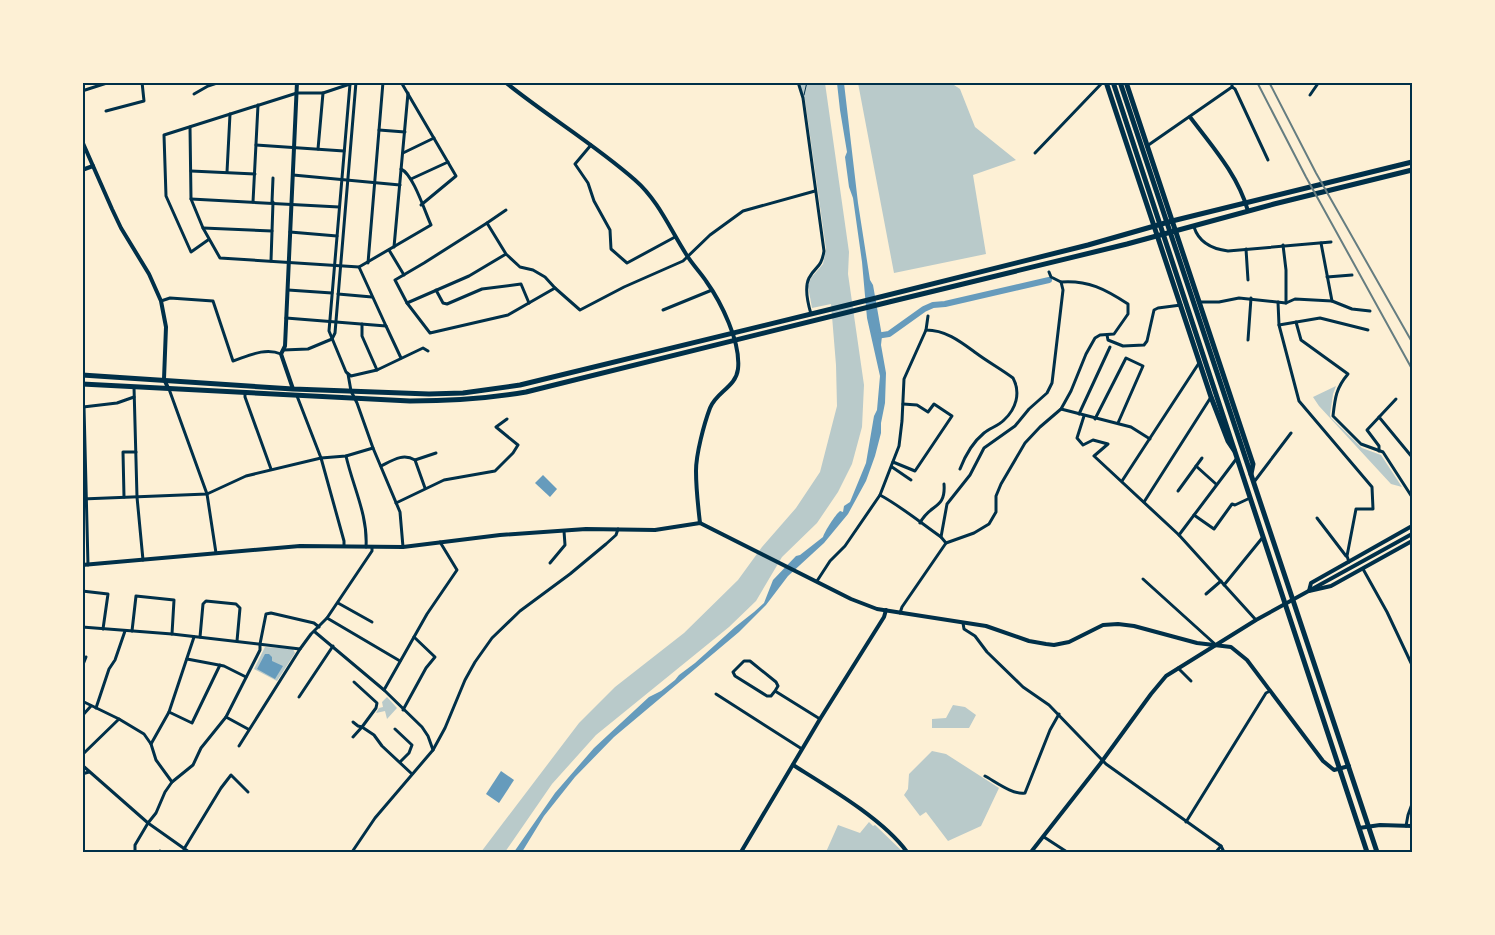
<svg xmlns="http://www.w3.org/2000/svg" width="1495" height="935" viewBox="0 0 1495 935" font-family="'IBM Plex Sans',sans-serif">
	<style>
		.green { fill: #b9caca }
		.water { fill: #669bbc }
		.lines { fill: none; stroke-linecap: round; stroke-linejoin: round }
		.canal { stroke: #669bbc; stroke-width: 6 }
		.service { stroke: #003049; stroke-width: 1 }
		.minor { stroke: #003049; stroke-width: 3 }
		.tertiary { stroke: #003049; stroke-width: 4 }
		.trunk { stroke: #003049; stroke-width: 5 }
		.rail { stroke: #657d81; stroke-width: 2 }
		.neatline { fill: none; stroke: #003049; stroke-width: 2 }
	</style>
	<rect width="100%" height="100%" fill="#fdf0d5"/>
	<g class="green">
		<polygon points="799,83 825,83 849,252 848,274 864,385 862,427 852,464 838,492 817,523 782,557 756,601 729,627 596,735 552,784 505,852 481,852 579,723 615,687 684,633 738,580 762,547 796,508 820,472 837,406 836,365 831,304 812,308 808,286 811,278 823,264 826,249 805,100"/>
		<polygon points="858,83 951,83 960,89 975,127 1016,160 973,175 986,254 894,273"/>
		<polygon points="1336,386 1333,394 1330,415 1331,418 1362,448 1381,455 1402,487 1391,484 1319,406 1313,397"/>
		<polygon points="265,647 293,649 295,653 277,681 254,669"/>
		<polygon points="387,697 397,708 387,719 385,711 376,713 379,708 383,707 382,702"/>
		<polygon points="953,705 965,707 976,715 969,728 932,728 932,719 946,718"/>
		<polygon points="932,751 946,754 999,788 981,826 948,841 926,812 920,816 904,795 908,789 909,774"/>
		<polygon points="869,822 873,826 875,825 903,852 826,852 838,825 860,833"/>
	</g>
	<g class="water">
		<path d="M837,83h7l14,120 12,77 3,5 9,51 -1,9 5,28 -1,30 -4,20v10l-6,23 -9,25 -18,33 -24,29 -36,33 -22,29 -27,27 -125,105 -39,40 -31,39 -22,36h-8l41,-59 39,-45 55,-51 12,-6 14,-11 4,-5 16,-12 40,-36 19,-15 10,-9 9,-23 23,-24 4,-1 23,-18c2,-6 12,-22 17,-26l3,1 1,-6 6,-4 16,-39 8,-47 3,-6 3,-34 -13,-58 -5,-56 -9,-64 -4,-11 -4,-30 2,-5 -7,-42z"/>
		<polygon points="543,475 557,489 550,497 535,483"/>
		<polygon points="265,654 269,654 272,657 272,661 283,666 275,679 257,669"/>
		<polygon points="501,771 514,780 499,803 486,794"/>
	</g>
	<g class="lines">
		<polyline class="canal" points="876,336 889,334 924,309 933,305 945,304 1049,280"/>
		<polyline class="service" points="804,95 807,82"/>
		<g class="minor">
			<polyline points="256,82 260,82"/>
			<polyline points="401,82 456,176 421,205"/>
			<path d="M798,82l5,16 21,153c-3,18 -8,14 -15,27 -5,10 -1,26 2,36"/>
			<polyline points="350,84 329,331 346,372 351,376 377,370 423,348 428,351"/>
			<polyline points="1232,87 1235,89 1268,160"/>
			<polyline points="82,91 110,82"/>
			<polyline points="194,94 208,86 220,82"/>
			<polyline points="1310,95 1319,82"/>
			<polyline points="106,111 144,101 142,82"/>
			<path d="M190,127l1,72 12,29 17,30 139,9 72,-42c-6,-13 -18,-51 -30,-56"/>
			<polyline points="379,130 405,132"/>
			<polyline points="256,145 344,151"/>
			<polyline points="591,145 575,164 588,183 594,201 610,230 611,249 627,263 675,237"/>
			<polyline points="1147,146 1232,87 1232,82"/>
			<polyline points="318,149 323,93"/>
			<polyline points="403,153 434,138"/>
			<polyline points="1035,153 1103,82"/>
			<polyline points="191,171 255,174"/>
			<polyline points="227,172 230,114"/>
			<polyline points="293,175 400,185"/>
			<polyline points="411,179 448,162"/>
			<polyline points="191,199 339,207"/>
			<polyline points="253,202 258,105"/>
			<polyline points="272,202 273,178"/>
			<polyline points="487,223 506,210"/>
			<path d="M1194,227c5,16 18,22 34,24l103,-9"/>
			<polyline points="203,228 272,231"/>
			<polyline points="290,232 337,236"/>
			<polyline points="208,240 191,252 166,196 164,135 297,93 323,93 356,82"/>
			<polyline points="1321,243 1332,301"/>
			<polyline points="1283,245 1286,270 1286,303"/>
			<polyline points="394,247 408,93"/>
			<polyline points="1246,249 1248,280"/>
			<polyline points="389,250 404,275"/>
			<polyline points="506,254 469,276 407,303 395,280 424,263 487,223 506,254 520,267 533,270 545,277 555,288 580,310 624,287 683,261 710,235 743,211 815,191"/>
			<polyline points="271,261 273,202"/>
			<polyline points="368,263 383,82"/>
			<polyline points="1327,277 1352,275"/>
			<polyline points="288,290 332,293"/>
			<polyline points="436,290 443,303 447,304 482,289 521,284 529,303"/>
			<polyline points="338,294 372,297"/>
			<path d="M161,301l9,-3 43,3 20,60c15,-5 32,-14 48,-7"/>
			<polyline points="1199,302 1219,302 1239,298 1286,303 1295,299 1332,301 1352,309 1370,311"/>
			<polyline points="1278,302 1279,325 1299,401 1372,487 1373,509 1356,509 1347,556 1349,562"/>
			<polyline points="407,303 430,333 508,315 555,288"/>
			<polyline points="663,310 712,290"/>
			<path d="M928,316l-2,14c20,0 35,12 50,23 12,9 25,16 37,25 8,15 3,31 -9,42 -6,6 -14,8 -20,13 -11,9 -19,23 -24,36"/>
			<polyline points="286,318 386,326 359,267"/>
			<path d="M1296,322l5,18 47,34c-12,14 -13,24 -15,42l28,28 22,8 29,45"/>
			<polyline points="362,324 362,336 377,370"/>
			<polyline points="1279,325 1320,318 1368,330"/>
			<polyline points="386,326 401,358"/>
			<polyline points="1107,335 1108,340 1123,346 1144,345 1147,341 1154,310 1158,308 1181,305"/>
			<polyline points="1248,340 1251,298"/>
			<polyline points="283,350 308,349 332,339 335,333 356,82"/>
			<polyline points="348,374 351,391 357,403 373,448 400,512 403,547"/>
			<polyline points="134,387 137,497 143,560"/>
			<polyline points="169,389 207,494 216,553"/>
			<polyline points="245,393 245,397 271,469"/>
			<polyline points="297,396 321,458 344,541 344,546"/>
			<polyline points="83,407 117,403 134,397"/>
			<polyline points="84,407 88,565"/>
			<polyline points="1061,409 1131,427 1150,439"/>
			<polyline points="1079,414 1110,347"/>
			<polyline points="1084,416 1077,438 1083,445 1093,440 1108,444 1094,456 1179,535 1256,620"/>
			<polyline points="1379,417 1412,457"/>
			<polyline points="1095,419 1126,358 1143,366 1118,423"/>
			<polyline points="1379,451 1379,446 1367,430 1396,399"/>
			<path d="M346,456c7,31 22,59 20,91"/>
			<polyline points="415,460 425,488"/>
			<polyline points="893,462 915,471 952,416 934,404 928,412 917,405 903,404"/>
			<path d="M381,466c12,-6 22,-13 34,-6l21,-7"/>
			<polyline points="1196,466 1216,484"/>
			<polyline points="892,467 911,480"/>
			<polyline points="1122,481 1199,363"/>
			<polyline points="1254,482 1291,433"/>
			<polyline points="1178,491 1202,458"/>
			<polyline points="880,495 899,446 902,421 904,379 926,330"/>
			<polyline points="124,497 123,452 136,452"/>
			<polyline points="82,499 207,494 246,476 321,458 346,456 373,448"/>
			<polyline points="1144,502 1211,397"/>
			<polyline points="396,503 444,480 495,471 513,453 518,445 496,427 507,419"/>
			<polyline points="1194,515 1214,529 1232,504 1235,505 1250,498"/>
			<polyline points="1317,518 1346,556"/>
			<path d="M920,523c10,-20 26,-13 24,-39"/>
			<polyline points="1179,535 1237,458"/>
			<polyline points="946,543 941,537 947,504 970,475 984,448 1015,426 1029,409 1047,393 1052,383 1063,290 1061,282 1051,277 1049,272"/>
			<polyline points="550,563 565,545 564,531"/>
			<polyline points="1363,569 1387,612 1412,665"/>
			<polyline points="1143,579 1216,645"/>
			<path d="M817,581l13,-20 15,-15 35,-51c22,12 41,28 61,42"/>
			<polyline points="1224,585 1263,537"/>
			<polyline points="82,591 108,594 103,629"/>
			<polyline points="1206,594 1221,581"/>
			<polyline points="338,603 372,622"/>
			<path d="M900,613l2,-6 44,-64 28,-10 15,-9 7,-12v-16l5,-12 24,-41 15,-16 21,-18 10,-18 15,-37 9,-16 5,-3 14,-1 14,-20v-10c-23,-15 -40,-24 -67,-22"/>
			<polyline points="327,618 400,661"/>
			<polyline points="963,623 964,629 975,636 987,652 1023,687 1049,705 1106,764 1221,846 1224,852"/>
			<polyline points="82,627 172,634 300,649"/>
			<polyline points="132,631 136,596 174,600 172,634"/>
			<polyline points="315,632 384,690 427,614 457,570 440,542"/>
			<polyline points="200,637 203,604 206,601 236,604 240,608 237,641"/>
			<polyline points="187,659 224,666 246,677"/>
			<polyline points="82,667 86,657"/>
			<polyline points="1178,668 1191,681"/>
			<polyline points="384,690 422,727 428,736 433,750"/>
			<polyline points="775,691 778,686 776,682 750,661 744,661 733,672 735,676 767,696 771,696 775,691 820,719"/>
			<polyline points="716,694 802,749"/>
			<polyline points="299,697 333,646"/>
			<polyline points="82,701 119,719 144,734 151,744 156,760 172,782"/>
			<polyline points="96,708 109,669 115,660 125,631"/>
			<polyline points="403,710 426,668 435,657 414,637"/>
			<polyline points="169,712 192,723 220,665"/>
			<polyline points="82,716 91,706"/>
			<polyline points="226,717 260,650 260,644 266,614 271,613 314,623 319,627"/>
			<polyline points="353,722 358,726 362,727 376,708 377,703 354,682"/>
			<polyline points="395,729 412,745 409,753 400,762"/>
			<polyline points="353,737 362,727 374,735 382,746 412,774"/>
			<polyline points="151,744 169,712 194,637"/>
			<polyline points="239,746 300,649 311,634 327,618 372,551 372,548"/>
			<polyline points="82,755 119,719"/>
			<polyline points="82,765 148,823 189,852"/>
			<polyline points="82,774 89,772"/>
			<path d="M985,776c11,6 28,19 40,17l25,-63 9,-16"/>
			<polyline points="1186,822 1266,693 1270,691"/>
			<polyline points="1406,826 1408,815 1412,804"/>
			<polyline points="1044,837 1067,852"/>
			<polyline points="184,849 221,788 231,775 248,792"/>
			<polyline points="160,851 162,852"/>
			<polyline points="135,852 135,845 148,823 156,813 165,792 172,782 193,765 201,748 226,717 248,729"/>
			<polyline points="352,852 375,818 433,750 445,728 465,680 475,662 492,638 520,611 570,574 606,544 616,535 618,529"/>
			<polyline points="1216,852 1221,846"/>
		</g>
		<g class="tertiary">
			<path d="M505,82c42,34 89,62 130,98 23,20 35,49 51,74 6,10 14,18 20,27 15,21 35,61 32,88 -2,18 -22,23 -28,39 -6,16 -14,46 -14,63 0,17 2,35 4,52"/>
			<path d="M1190,117c22,29 48,58 58,94"/>
			<polyline points="82,141 112,209 121,228 149,274 161,301 166,327 164,379 168,388"/>
			<polyline points="82,170 93,166"/>
			<polyline points="293,389 281,354 285,346 297,82"/>
			<polyline points="1412,526 1311,583 1309,591 1331,586 1412,541"/>
			<polyline points="82,565 300,546 403,547 500,535 586,529 655,530 700,523 851,599 877,609 986,626 1029,641 1046,644 1054,645 1069,642 1103,625 1118,624 1134,626 1197,643 1231,647 1247,660 1323,761 1334,770 1349,766"/>
			<path d="M793,765c35,22 90,54 114,87"/>
			<polyline points="1359,828 1380,825 1412,826"/>
			<polyline points="741,852 820,719 884,617 886,610"/>
			<polyline points="1031,852 1100,764 1151,694 1166,676 1256,620 1412,534"/>
		</g>
		<g class="trunk">
			<polyline points="1106,82 1211,397 1228,441 1234,450"/>
			<polyline points="1113,82 1367,852"/>
			<polyline points="1120,82 1377,852"/>
			<polyline points="1126,82 1246,443 1253,464 1251,474"/>
			<polyline points="82,375 293,389 429,394 463,393 520,385 852,304 1088,245 1172,221 1412,162"/>
			<path d="M82,384l328,17c40,0 76,-2 116,-9l363,-90 238,-58 147,-40 138,-34"/>
		</g>
		<g class="rail">
			<polyline points="1257,82 1306,177 1412,369"/>
			<polyline points="1269,82 1316,173 1412,342"/>
		</g>
	</g>
	<rect width="1495" height="935" fill="none" stroke="#fdf0d5" stroke-width="168"/>
	<rect x="84" y="84" width="1327" height="767" class="neatline"/>
</svg>
